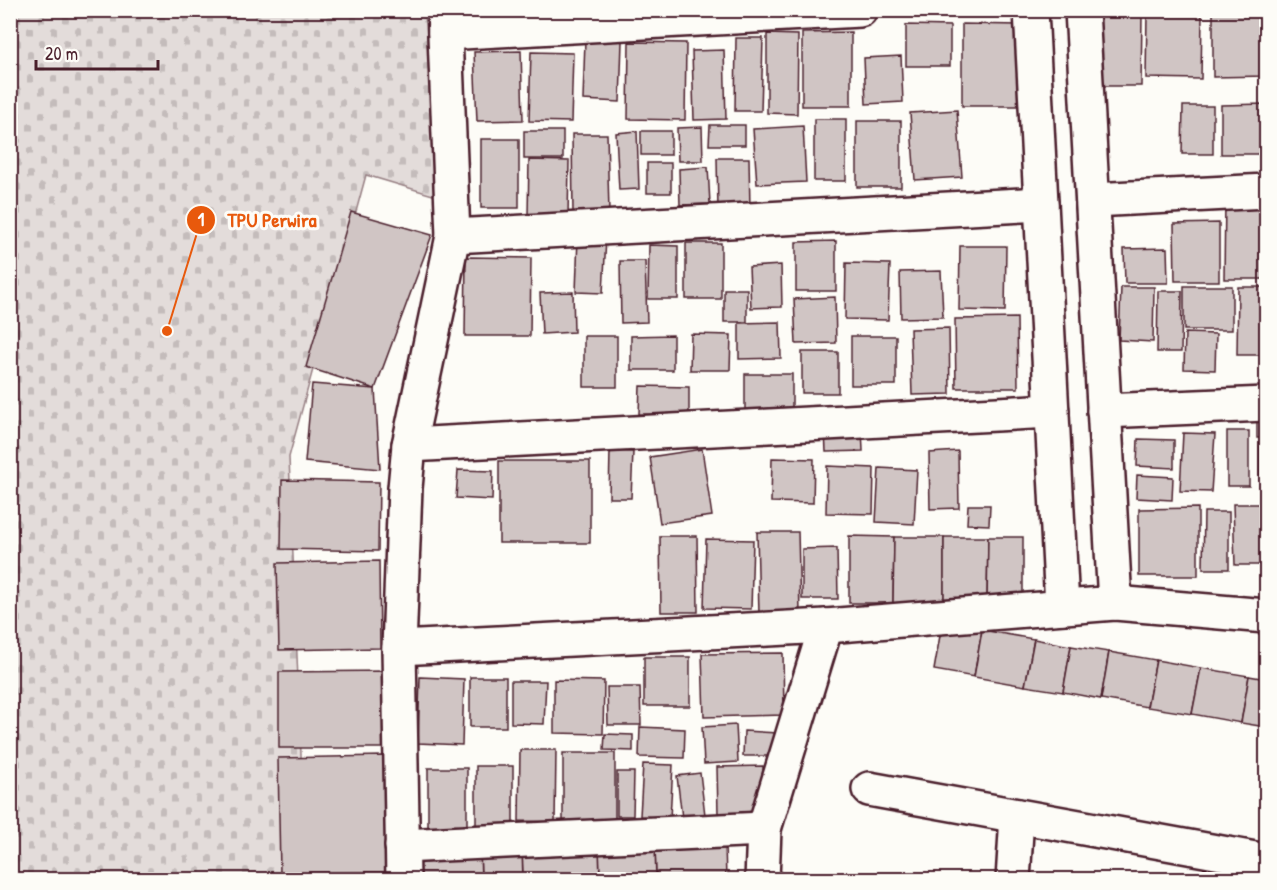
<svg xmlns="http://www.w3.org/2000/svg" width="1277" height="890" viewBox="0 0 1277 890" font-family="'Patrick Hand',sans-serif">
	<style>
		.cemetery { fill: url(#cemetery-stones); stroke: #967e82; stroke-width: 1.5 }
		.building { fill: #d0c5c4; stroke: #4a1f2b; stroke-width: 1.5 }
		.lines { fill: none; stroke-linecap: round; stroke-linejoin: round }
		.minor-casing { stroke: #4a1f2b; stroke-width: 38 }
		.minor { stroke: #fdfcf7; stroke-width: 33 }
		.leader { fill: none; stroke: #e8590c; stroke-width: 2 }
		.callout-dot { fill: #e8590c; stroke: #fdfcf7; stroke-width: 2 }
		.mark-label { font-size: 18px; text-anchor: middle; font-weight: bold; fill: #fff }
		.callout-label { font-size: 20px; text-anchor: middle; font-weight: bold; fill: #e8590c; stroke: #fdfcf7; stroke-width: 6; stroke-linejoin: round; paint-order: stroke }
	</style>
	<defs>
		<pattern id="cemetery-stones" width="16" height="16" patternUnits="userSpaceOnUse" patternTransform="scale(1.5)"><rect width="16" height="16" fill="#e3dcda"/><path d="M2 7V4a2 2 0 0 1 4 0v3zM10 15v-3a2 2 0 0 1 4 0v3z" fill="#c4bcbb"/></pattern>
	</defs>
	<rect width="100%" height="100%" fill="#fdfcf7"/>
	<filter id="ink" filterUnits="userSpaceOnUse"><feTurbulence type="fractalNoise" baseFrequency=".0167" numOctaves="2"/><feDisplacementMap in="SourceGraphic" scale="12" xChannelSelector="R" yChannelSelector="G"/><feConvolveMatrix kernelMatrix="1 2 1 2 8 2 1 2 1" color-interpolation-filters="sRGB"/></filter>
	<g filter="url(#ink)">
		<polygon class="cemetery" points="10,11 453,11 466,205 366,175 289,457 306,879 11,879"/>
		<g class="building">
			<polygon points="1213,10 1266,10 1266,76 1213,77"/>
			<polygon points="1097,13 1142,14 1141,86 1095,86"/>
			<polygon points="1147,14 1202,15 1201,79 1146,78"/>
			<polygon points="962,24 1019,25 1019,106 962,106"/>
			<polygon points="906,25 950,26 950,66 906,66"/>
			<polygon points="851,32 851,106 802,106 802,33"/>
			<polygon points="767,34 798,35 797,114 767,113"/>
			<polygon points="736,38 763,38 761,111 735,111"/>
			<polygon points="585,40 622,41 620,102 583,100"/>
			<polygon points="629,42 686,43 685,120 628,119"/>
			<polygon points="724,50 726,119 694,120 692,51"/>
			<polygon points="521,51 523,120 477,121 474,52"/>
			<polygon points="531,52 573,53 571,122 529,121"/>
			<polygon points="901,56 903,102 866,104 864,58"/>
			<polygon points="1266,104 1266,154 1221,154 1221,105"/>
			<polygon points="1183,106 1213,106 1213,154 1182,154"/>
			<polygon points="957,110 962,177 915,180 910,113"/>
			<rect x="814" y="119" width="32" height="62"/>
			<rect x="857" y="121" width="44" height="66"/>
			<polygon points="710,125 745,125 745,145 709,145"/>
			<polygon points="803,126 806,182 757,184 753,129"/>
			<polygon points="702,127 703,161 678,161 677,128"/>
			<rect x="524" y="131" width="39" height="28"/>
			<polygon points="637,131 639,189 619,190 616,133"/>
			<rect x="641" y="131" width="30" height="24"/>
			<polygon points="572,134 607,134 609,213 573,213"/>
			<rect x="481" y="139" width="38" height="69"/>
			<polygon points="717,158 749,158 750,210 718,210"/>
			<polygon points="529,160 569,161 568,217 528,216"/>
			<rect x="647" y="163" width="24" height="30"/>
			<polygon points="708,167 710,204 680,205 679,169"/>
			<polygon points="1225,200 1266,200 1266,279 1224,279"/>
			<polygon points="351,212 432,235 375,389 306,367"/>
			<polygon points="1219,223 1219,281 1175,281 1174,224"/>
			<polygon points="578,237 606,238 603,293 576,292"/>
			<polygon points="836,241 836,291 796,291 796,242"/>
			<rect x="686" y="243" width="35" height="56"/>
			<polygon points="649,245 678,246 678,299 648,299"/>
			<polygon points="960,246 1006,246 1005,311 959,310"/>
			<polygon points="1167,248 1168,283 1125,283 1124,249"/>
			<polygon points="466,257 531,258 530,336 465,336"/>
			<polygon points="620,261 645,261 647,322 621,323"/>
			<polygon points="846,263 890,264 888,320 845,319"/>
			<polygon points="781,265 782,307 751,308 749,267"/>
			<polygon points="941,271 943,317 901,318 900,272"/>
			<rect x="1184" y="286" width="48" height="44"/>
			<polygon points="1121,287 1154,287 1153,342 1119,340"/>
			<polygon points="1238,287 1266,287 1266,355 1237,355"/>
			<rect x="724" y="289" width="23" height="33"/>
			<polygon points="1158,291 1182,291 1181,352 1157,352"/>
			<polygon points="573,292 574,332 542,334 540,293"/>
			<polygon points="835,297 836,343 796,344 794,299"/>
			<polygon points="1017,318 1018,388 956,388 955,319"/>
			<polygon points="780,322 781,358 739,359 739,323"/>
			<polygon points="949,328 950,394 912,395 910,329"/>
			<polygon points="1185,333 1216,334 1215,370 1184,369"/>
			<polygon points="691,334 731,335 730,370 690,370"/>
			<polygon points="673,335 673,370 631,370 631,336"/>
			<rect x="584" y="336" width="33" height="51"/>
			<rect x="851" y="336" width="45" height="49"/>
			<rect x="802" y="352" width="36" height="41"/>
			<rect x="745" y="374" width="47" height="39"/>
			<polygon points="312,384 375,389 380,469 305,462"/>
			<polygon points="640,386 689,387 689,415 639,414"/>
			<rect x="1257" y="409" width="9" height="29"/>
			<polygon points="862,429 863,451 826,452 825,430"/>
			<rect x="1227" y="431" width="22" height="55"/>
			<polygon points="1183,433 1215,434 1211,492 1180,491"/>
			<polygon points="1138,439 1174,440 1174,468 1137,466"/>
			<rect x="1260" y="446" width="6" height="34"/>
			<polygon points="702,449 712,516 660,523 650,457"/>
			<polygon points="610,451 633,452 631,498 609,498"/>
			<polygon points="958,451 959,508 930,509 929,453"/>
			<polygon points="772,458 814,459 813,503 771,502"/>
			<rect x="499" y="461" width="91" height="82"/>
			<polygon points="827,466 874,468 873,514 826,513"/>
			<polygon points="879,468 917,470 914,524 876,522"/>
			<polygon points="458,470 493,471 492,500 456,498"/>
			<polygon points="1137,475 1173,477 1172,500 1136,498"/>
			<polygon points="282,480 379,482 378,551 281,549"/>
			<polygon points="1233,504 1266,504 1266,565 1235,565"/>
			<polygon points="968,505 990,505 989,525 967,524"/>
			<polygon points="1198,508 1198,576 1139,576 1139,509"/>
			<polygon points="1204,512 1229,512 1229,569 1203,569"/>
			<polygon points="757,532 798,532 800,613 759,614"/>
			<polygon points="660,536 697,536 698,612 661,612"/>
			<polygon points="849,536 894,537 893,603 849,603"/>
			<polygon points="894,537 944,537 944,603 893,603"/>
			<polygon points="944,537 988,537 987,604 944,603"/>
			<polygon points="988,537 1023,537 1023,604 987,604"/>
			<polygon points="706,539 753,540 751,609 704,608"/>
			<polygon points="837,548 838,599 802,599 802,549"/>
			<polygon points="379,561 380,648 279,650 277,563"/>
			<polygon points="942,624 982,630 974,677 934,670"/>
			<polygon points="982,630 1034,639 1025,686 974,677"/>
			<polygon points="1034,639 1071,646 1063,692 1025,686"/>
			<polygon points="1071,646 1109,652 1101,699 1063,692"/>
			<polygon points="1109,652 1156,660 1147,707 1101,699"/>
			<polygon points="783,653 784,715 704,717 702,654"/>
			<rect x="644" y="657" width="46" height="49"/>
			<polygon points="1156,660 1201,668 1192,714 1147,707"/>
			<polygon points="1201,668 1249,676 1241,723 1192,714"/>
			<polygon points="390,671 390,748 279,748 279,672"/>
			<polygon points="1249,676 1266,679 1266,727 1241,723"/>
			<polygon points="420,677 464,679 462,745 418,743"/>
			<rect x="470" y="677" width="36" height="50"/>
			<polygon points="554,680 604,681 603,734 554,733"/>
			<polygon points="511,681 546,681 544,724 511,723"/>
			<polygon points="607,687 640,687 641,725 608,725"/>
			<polygon points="736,725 738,762 704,764 702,727"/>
			<polygon points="640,727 685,729 684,758 639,757"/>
			<polygon points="744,731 778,733 777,756 743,756"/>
			<polygon points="605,734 633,735 633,751 604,750"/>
			<polygon points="520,750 556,750 555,822 519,821"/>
			<rect x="563" y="753" width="52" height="69"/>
			<polygon points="384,756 385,872 280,873 278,758"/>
			<polygon points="643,764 673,765 670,818 640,816"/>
			<rect x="476" y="766" width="37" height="62"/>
			<polygon points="763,766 764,813 718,814 717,767"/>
			<rect x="428" y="768" width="39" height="59"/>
			<polygon points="617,772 634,772 633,816 617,816"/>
			<polygon points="700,773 705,815 682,818 677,776"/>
			<polygon points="725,843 726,880 656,880 655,845"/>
			<polygon points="655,845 656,880 600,880 599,847"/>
			<polygon points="599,847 600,880 523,880 522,849"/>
			<polygon points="522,849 523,880 481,880 480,851"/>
			<polygon points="480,851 481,880 418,880 418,853"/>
			<rect x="276" y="878" width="105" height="2"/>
		</g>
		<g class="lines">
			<defs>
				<g id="minor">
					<polyline points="1031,10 1062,607"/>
					<polyline points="1082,10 1115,603"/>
					<polyline points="445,33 860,10"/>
					<polyline points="1093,200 1266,191"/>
					<polyline points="453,236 1041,204"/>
					<polyline points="1104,411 1266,404"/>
					<polyline points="409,445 1052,411"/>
					<polyline points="399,648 826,626 1115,603 1266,616"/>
					<polyline points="869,789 1266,861"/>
					<polyline points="402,846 764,829"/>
					<polyline points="403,880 399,648 405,488 409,445 453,236 444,10"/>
					<polyline points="762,880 764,829 826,626"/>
					<polyline points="1013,880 1017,816"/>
				</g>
			</defs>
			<use href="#minor" class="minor-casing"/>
			<use href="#minor" class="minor"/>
		</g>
	</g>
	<path class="leader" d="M167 331L201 220"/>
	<g class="callout-dot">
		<circle cx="167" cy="331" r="6"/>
		<circle cx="201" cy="220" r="15"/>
	</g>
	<g class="mark-label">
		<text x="201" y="226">1</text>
	</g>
	<g class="callout-label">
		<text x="272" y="227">TPU Perwira</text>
	</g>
	<rect width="1277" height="890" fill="none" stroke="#fdfcf7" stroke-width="36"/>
	<rect x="18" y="18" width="1241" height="854" fill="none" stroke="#4a1f2b" stroke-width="2" filter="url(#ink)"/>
	<path d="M36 60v9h122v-9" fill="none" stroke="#4a1f2b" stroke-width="3"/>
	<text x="45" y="60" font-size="18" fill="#4a1f2b" stroke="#fdfcf7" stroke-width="4.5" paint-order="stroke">20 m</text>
</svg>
